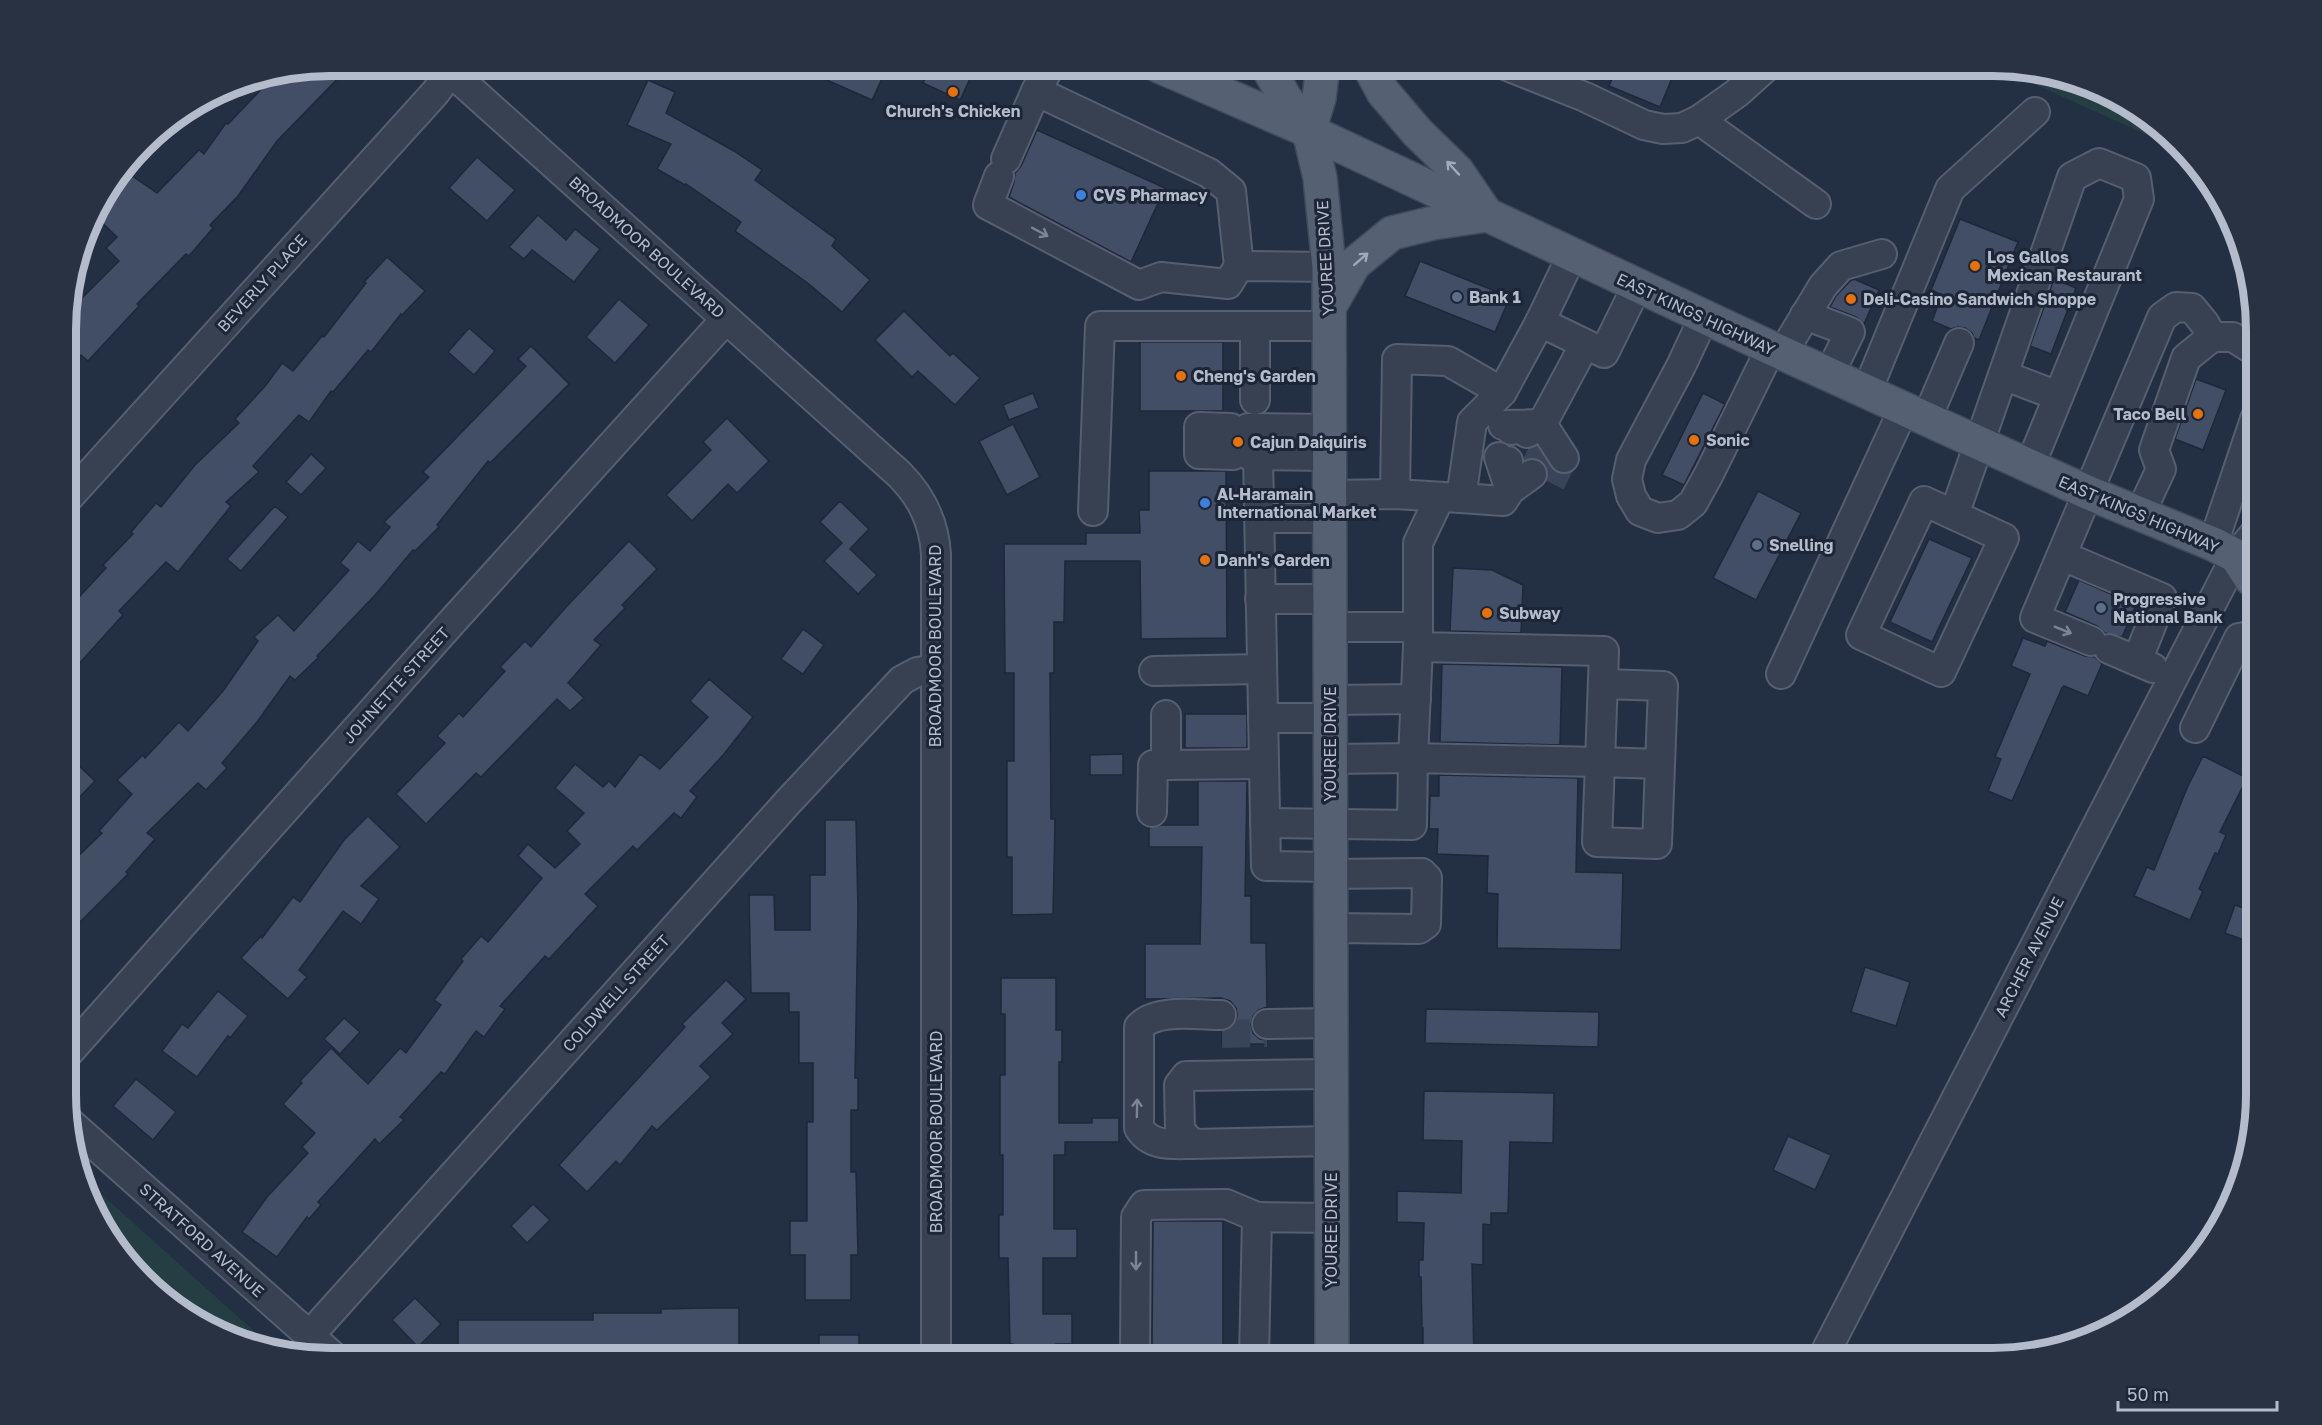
<svg xmlns="http://www.w3.org/2000/svg" width="2322" height="1425" viewBox="0 0 2322 1425" font-family="'Golos Text',sans-serif">
	<style>
		.green { fill: #253e44 }
		.building { fill: #414e65; stroke: #1e2839; stroke-width: 1.5 }
		.lines { fill: none; stroke-linecap: round; stroke-linejoin: round }
		.minor-tunnel { stroke: #394458; stroke-width: 28; stroke-dasharray: 28 14; stroke-linecap: butt }
		.minor-casing { stroke: #555f6f; stroke-width: 32 }
		.major-casing { stroke: #414a5b; stroke-width: 36 }
		.minor { stroke: #374152; stroke-width: 28 }
		.major { stroke: #556072; stroke-width: 33 }
		.oneway { stroke: #a1aaba }
		.oneway2 { stroke: #7c8595 }
		.food-dot { fill: #e8710a; stroke: #1c2637; stroke-width: 2 }
		.shop-dot { fill: #3f7fe0; stroke: #1c2637; stroke-width: 2 }
		.service-dot { fill: #5c6f8a; stroke: #1c2637; stroke-width: 2 }
		.labels { text-anchor: middle; dominant-baseline: central; stroke-width: 6; stroke-linejoin: round; paint-order: stroke }
		.poi-label { font-size: 16px; font-weight: bold; fill: #b4bccc; stroke: #1c2637; text-anchor: start }
		.street-label { font-size: 16px; fill: #b4bccc; stroke: #1c2637 }
		.rim { fill: none; stroke: #b4bccc; stroke-width: 8 }
	</style>
	<rect width="100%" height="100%" fill="#232f43"/>
	<g class="green">
		<polygon points="1994,66 2060,75 2124,102 2178,143 2185,152"/>
		<polygon points="89,1183 277,1352 262,1350 198,1323 110,1241"/>
	</g>
	<g class="building">
		<polygon points="331,66 350,66 277,141 238,196 210,225 213,228 189,256 186,254 137,304 139,306 88,361 81,355 68,371 68,312 119,261 106,248 117,237 94,215 112,195 128,173 157,193 199,150 204,154 226,123 228,124 272,78"/>
		<polygon points="795,66 888,66 872,100"/>
		<polygon points="931,66 976,66 960,100 923,83"/>
		<polygon points="1617,66 1643,66 1672,78 1660,107 1609,86"/>
		<polygon points="648,80 675,92 666,113 734,151 762,170 755,180 836,239 832,246 870,280 842,312 809,284 735,231 741,222 686,184 685,185 657,169 671,144 627,125"/>
		<polygon points="1037,130 1165,188 1131,262 1009,197 1014,182 1015,173 1021,166"/>
		<polygon points="477,157 515,190 487,221 449,188"/>
		<polygon points="538,215 566,240 575,229 600,249 574,282 532,250 524,259 509,247"/>
		<polygon points="1960,219 2018,242 1979,340 1974,338 1972,333 1965,328 1958,327 1951,329 1932,321 1942,295 1931,290"/>
		<polygon points="387,257 425,291 402,315 401,314 371,352 368,350 333,392 331,391 309,422 299,415 253,466 259,472 226,502 231,506 178,572 166,562 119,611 123,615 68,676 68,609 106,568 103,565 133,534 131,532 156,503 161,507 195,465 239,423 235,419 266,385 282,363 293,371 322,336 324,337 366,283 364,282"/>
		<polygon points="1420,261 1510,297 1495,332 1405,296"/>
		<polygon points="1854,279 1879,290 1864,324 1856,317 1830,307 1836,296 1850,281"/>
		<polygon points="2054,279 2076,288 2051,354 2030,346"/>
		<polygon points="619,299 649,325 615,363 586,337"/>
		<polygon points="904,311 950,356 953,353 980,378 955,405 918,371 912,377 875,340"/>
		<polygon points="469,328 495,351 474,375 448,352"/>
		<rect x="1140" y="342" width="83" height="69"/>
		<polygon points="531,346 569,384 490,463 488,461 437,525 439,527 415,551 413,550 377,593 317,656 319,657 295,680 290,676 257,722 222,763 227,768 206,790 198,783 147,833 155,839 126,872 128,874 68,934 68,866 102,833 99,831 132,794 117,780 143,755 145,758 179,722 188,731 223,691 258,641 254,637 278,615 294,631 349,570 340,563 358,541 370,551 390,527 384,522 429,477 423,472 526,366 518,359"/>
		<polygon points="2196,379 2226,390 2203,450 2175,439"/>
		<polygon points="1033,393 1039,408 1009,420 1003,405"/>
		<polygon points="1703,393 1725,404 1684,485 1662,475"/>
		<polygon points="727,418 769,461 737,493 728,484 692,521 666,495 711,450 703,442"/>
		<polygon points="1013,424 1040,477 1007,495 979,441"/>
		<polygon points="311,454 326,468 301,495 286,482"/>
		<polygon points="1149,471 1226,471 1227,638 1141,639 1140,561 1065,561 1064,622 1054,622 1054,673 1050,673 1051,819 1055,819 1053,914 1012,915 1012,857 1007,857 1007,761 1014,761 1014,673 1005,673 1004,544 1086,544 1086,533 1140,533 1139,510 1149,510"/>
		<polygon points="1758,491 1801,513 1756,600 1713,578"/>
		<polygon points="840,501 869,529 850,549 877,575 858,594 824,561 842,543 820,522"/>
		<polygon points="275,506 288,517 241,571 227,559"/>
		<polygon points="1929,539 1972,558 1932,642 1890,622"/>
		<polygon points="629,541 657,569 622,605 625,608 594,640 601,645 568,683 584,698 570,711 557,699 481,777 476,773 426,824 396,794 445,743 437,736 459,713 463,717 505,671 500,667 525,641 531,647 567,606"/>
		<polygon points="1453,568 1492,570 1523,585 1521,633 1450,631"/>
		<polygon points="2079,580 2136,605 2122,637 2105,633 2097,626 2065,612"/>
		<polygon points="803,629 824,645 803,674 781,659"/>
		<polygon points="2023,638 2045,646 2047,641 2085,656 2095,657 2102,664 2088,696 2064,686 2062,688 2012,801 1988,791 2001,759 1995,757 2030,674 2011,666"/>
		<polygon points="1442,664 1562,667 1560,745 1440,742"/>
		<polygon points="709,679 753,717 724,754 690,791 697,797 681,818 674,813 637,850 633,846 585,894 598,906 549,959 545,956 500,1006 505,1009 484,1037 476,1031 445,1074 441,1072 400,1117 404,1120 379,1144 375,1139 318,1202 321,1205 309,1219 307,1217 277,1257 242,1232 267,1197 308,1153 302,1147 315,1133 283,1104 302,1083 300,1081 331,1048 368,1084 400,1048 406,1053 441,1005 434,1000 463,961 461,959 481,936 488,942 542,878 518,856 528,844 555,868 580,844 567,831 584,813 555,788 575,764 603,787 609,781 615,787 640,754 660,769 708,717 690,701"/>
		<rect x="1185" y="714" width="62" height="34"/>
		<polygon points="1123,754 1123,775 1090,775 1090,755"/>
		<polygon points="2203,756 2247,778 2220,832 2226,835 2218,854 2215,853 2199,889 2203,891 2190,920 2134,896 2147,867 2154,870 2187,788"/>
		<polygon points="77,764 95,781 68,809 68,773"/>
		<polygon points="1439,775 1578,778 1576,872 1623,873 1621,950 1497,948 1498,894 1487,893 1488,856 1437,854 1438,829 1429,829 1430,796 1439,796"/>
		<polygon points="1198,781 1247,781 1245,896 1251,896 1251,943 1266,943 1267,1007 1259,1010 1253,1016 1251,1025 1253,1033 1260,1039 1267,1040 1267,1044 1222,1044 1222,1031 1229,1029 1235,1024 1237,1015 1236,1008 1230,1001 1221,998 1145,999 1145,944 1200,944 1202,847 1149,847 1149,828 1162,825 1198,825"/>
		<polygon points="368,816 400,847 361,886 379,899 361,924 343,911 299,970 307,977 288,999 241,958 261,936 262,938 293,897 300,902 344,840"/>
		<polygon points="825,820 856,820 858,911 855,1078 858,1078 858,1110 851,1110 851,1172 856,1172 858,1255 851,1255 851,1300 805,1300 805,1255 790,1255 790,1221 807,1221 807,1122 813,1122 813,1063 799,1063 799,1012 789,1012 789,993 751,993 749,895 774,895 775,930 810,930 810,875 825,875"/>
		<polygon points="2235,905 2255,912 2255,944 2225,933"/>
		<polygon points="1865,967 1910,982 1896,1026 1851,1012"/>
		<polygon points="1001,978 1056,978 1056,1030 1062,1030 1062,1062 1059,1062 1059,1123 1092,1123 1092,1118 1119,1118 1119,1142 1065,1142 1065,1155 1054,1155 1054,1229 1077,1229 1077,1258 1043,1258 1043,1314 1072,1314 1072,1344 1056,1344 1056,1359 1013,1359 1013,1344 1010,1344 1008,1258 999,1258 999,1215 1003,1215 1003,1155 1000,1155 1000,1075 1005,1075 1005,1014 1001,1014"/>
		<polygon points="726,980 746,999 722,1023 733,1034 700,1066 711,1077 657,1130 652,1126 620,1165 616,1161 587,1192 559,1165 685,1027 682,1024"/>
		<polygon points="218,991 248,1016 230,1038 228,1036 197,1077 162,1051 182,1024 188,1028"/>
		<polygon points="1426,1009 1599,1012 1598,1047 1425,1043"/>
		<polygon points="344,1018 360,1032 340,1054 324,1039"/>
		<polygon points="136,1079 176,1112 153,1140 113,1106"/>
		<polygon points="1424,1091 1554,1093 1553,1143 1510,1142 1508,1213 1491,1213 1491,1225 1483,1224 1483,1265 1472,1264 1474,1359 1423,1359 1423,1328 1422,1328 1421,1277 1419,1277 1419,1260 1423,1260 1424,1223 1397,1222 1397,1191 1461,1193 1462,1141 1423,1140"/>
		<polygon points="1788,1136 1831,1155 1815,1190 1773,1170"/>
		<polygon points="533,1204 550,1220 527,1243 511,1226"/>
		<polygon points="1153,1221 1223,1221 1223,1356 1156,1356 1152,1346"/>
		<polygon points="415,1298 441,1324 418,1347 392,1320"/>
		<polygon points="708,1308 739,1308 739,1359 708,1359 708,1355 630,1355 630,1359 458,1359 458,1320 593,1320 593,1313 661,1313 661,1309"/>
		<rect x="819" y="1335" width="40" height="24"/>
	</g>
	<g class="lines">
		<g class="minor-tunnel">
			<polyline points="1532,474 1544,447"/>
			<polyline points="1551,483 1564,458"/>
			<polyline points="1222,1034 1267,1033"/>
		</g>
		<defs>
			<g id="minor">
				<polyline points="1507,66 1585,97 1644,125 1663,129 1682,128 1699,120 1816,204"/>
				<path d="M451,72l448,402c23,23 35,48 37,80v805"/>
				<polyline points="1036,91 1209,173 1231,191 1239,266"/>
				<polyline points="1699,120 1737,93 1767,66"/>
				<polyline points="1006,159 1036,91 1050,66"/>
				<polyline points="999,176 988,205 1139,285 1161,277 1228,284 1239,266 1329,267"/>
				<polyline points="1572,255 1540,322 1604,353 1637,286"/>
				<polyline points="1805,315 1850,332 1829,375"/>
				<polyline points="1704,317 1681,366 1631,460 1627,479 1631,496 1640,511 1658,518 1678,515 1693,503 1709,474 1771,348"/>
				<polyline points="1255,326 1255,400"/>
				<polyline points="1782,354 1823,286 1841,266 1882,254"/>
				<polyline points="2003,375 2058,396"/>
				<polyline points="1867,391 1950,189 2035,112"/>
				<polyline points="1927,418 1959,343"/>
				<polyline points="1542,424 1585,344"/>
				<polyline points="1503,425 1542,424 1511,430"/>
				<polyline points="1231,428 1199,427 1199,454 1233,455"/>
				<polyline points="1248,428 1329,429"/>
				<polyline points="1527,433 1542,424 1564,458"/>
				<polyline points="1249,455 1330,456"/>
				<polyline points="1258,455 1266,866 1330,867"/>
				<polyline points="1499,457 1510,490 1508,461"/>
				<polyline points="1395,494 1397,359 1448,361 1502,392"/>
				<polyline points="1330,495 1395,494 1461,498 1472,422 1502,392 1540,322"/>
				<polyline points="68,498 435,93 455,66"/>
				<polyline points="1461,498 1503,501 1510,490 1532,474"/>
				<polyline points="1093,511 1100,326 1329,326"/>
				<polyline points="2140,514 2161,469 2154,450 2186,358 2212,337 2233,337 2255,351"/>
				<polyline points="1954,515 2004,538 1941,672 1861,635 1924,501 1954,515 2072,177 2099,163 2136,178 2139,199 2030,466"/>
				<polyline points="1259,518 1330,518"/>
				<polyline points="2213,544 2255,419"/>
				<polyline points="2063,556 2162,598 2137,661"/>
				<polyline points="1260,599 1330,599"/>
				<polyline points="1330,627 1418,627 1418,543 1440,497"/>
				<polyline points="2091,641 2035,618 2162,317 2176,307 2192,308 2205,324 2212,337"/>
				<polyline points="2109,649 2153,668"/>
				<polyline points="1154,671 1262,669"/>
				<polyline points="1781,674 1904,408"/>
				<polyline points="1603,684 1663,686 1657,844 1597,842 1600,762 1660,764"/>
				<polyline points="1330,700 1416,699"/>
				<polyline points="1166,715 1166,765 1264,764"/>
				<polyline points="1263,718 1330,718"/>
				<polyline points="2195,728 2239,638 2255,635"/>
				<polyline points="1330,759 1413,758 1418,647"/>
				<polyline points="1152,812 1153,765 1166,765"/>
				<polyline points="1265,823 1412,825 1413,758 1600,762 1604,651 1418,647 1418,627"/>
				<polyline points="1330,874 1422,873 1427,878 1426,924 1419,929 1330,928"/>
				<polyline points="1267,1024 1330,1023"/>
				<polyline points="68,1053 451,623 726,319"/>
				<polyline points="1331,1074 1186,1076 1179,1085 1180,1130 1192,1144 1331,1141"/>
				<polyline points="68,1121 336,1359"/>
				<path d="M1192,1144c-20,0 -41,3 -53,-16v-101c17,-19 58,-12 82,-12"/>
				<polyline points="309,1336 788,802 902,680 917,672 935,669"/>
				<polyline points="1140,1359 1135,1351 1136,1217 1144,1205 1226,1204 1257,1217"/>
				<polyline points="1254,1359 1257,1217 1331,1218"/>
				<polyline points="1822,1359 2236,556 2255,533"/>
			</g>
			<g id="major">
				<polyline points="1159,66 1309,131 1771,348 1979,443 2089,493 2213,544 2236,556 2251,579 2255,581"/>
				<polyline points="1267,66 1285,98 1309,131 1320,178 1329,267 1332,1359"/>
				<polyline points="1309,131 1319,98 1323,66"/>
				<polyline points="1330,306 1354,264 1392,233 1433,223 1487,215 1457,171 1417,132 1383,92 1369,66"/>
			</g>
		</defs>
		<use href="#minor" class="minor-casing"/>
		<use href="#major" class="major-casing"/>
		<use href="#minor" class="minor"/>
		<use href="#major" class="major"/>
	</g>
	<defs><path id="oneway-shaft" d="M-6 0H5M1.5-3L5.5 0L1.5 3" fill="none" stroke-width="1.6" stroke-linecap="round" stroke-linejoin="round" transform="scale(1.5)"/></defs>
	<g class="oneway">
		<use href="#oneway-shaft" transform="translate(1453 168) rotate(-133)"/>
		<use href="#oneway-shaft" transform="translate(1361 259) rotate(-41)"/>
	</g>
	<g class="oneway2">
		<use href="#oneway-shaft" transform="translate(1040 232) rotate(28)"/>
		<use href="#oneway-shaft" transform="translate(2063 630) rotate(22)"/>
		<use href="#oneway-shaft" transform="translate(1137 1108) rotate(-89)"/>
		<use href="#oneway-shaft" transform="translate(1136 1261) rotate(90)"/>
	</g>
	<g class="food-dot">
		<circle cx="953" cy="92" r="6"/>
		<circle cx="1975" cy="266" r="6"/>
		<circle cx="1851" cy="299" r="6"/>
		<circle cx="1181" cy="376" r="6"/>
		<circle cx="2198" cy="414" r="6"/>
		<circle cx="1694" cy="440" r="6"/>
		<circle cx="1238" cy="442" r="6"/>
		<circle cx="1205" cy="560" r="6"/>
		<circle cx="1487" cy="613" r="6"/>
	</g>
	<g class="shop-dot">
		<circle cx="1081" cy="195" r="6"/>
		<circle cx="1205" cy="503" r="6"/>
	</g>
	<g class="service-dot">
		<circle cx="1457" cy="297" r="6"/>
		<circle cx="1757" cy="545" r="6"/>
		<circle cx="2101" cy="608" r="6"/>
	</g>
	<g class="labels">
		<g class="poi-label">
			<text x="953" y="111" text-anchor="middle">Church's Chicken</text>
			<text x="1093" y="195">CVS Pharmacy</text>
			<text x="1987" y="257">Los Gallos<tspan x="1987" dy="18">Mexican Restaurant</tspan></text>
			<text x="1469" y="297">Bank 1</text>
			<text x="1863" y="299">Deli-Casino Sandwich Shoppe</text>
			<text x="1193" y="376">Cheng's Garden</text>
			<text x="2186" y="414" text-anchor="end">Taco Bell</text>
			<text x="1706" y="440">Sonic</text>
			<text x="1250" y="442">Cajun Daiquiris</text>
			<text x="1217" y="494">Al-Haramain<tspan x="1217" dy="18">International Market</tspan></text>
			<text x="1769" y="545">Snelling</text>
			<text x="1217" y="560">Danh's Garden</text>
			<text x="2113" y="599">Progressive<tspan x="2113" dy="18">National Bank</tspan></text>
			<text x="1499" y="613">Subway</text>
		</g>
		<g class="street-label">
			<text transform="translate(647 247) rotate(42)">BROADMOOR BOULEVARD</text>
			<text transform="translate(1325 258) rotate(-93)">YOUREE DRIVE</text>
			<text transform="translate(262 283) rotate(-48)">BEVERLY PLACE</text>
			<text transform="translate(1696 314) rotate(25)">EAST KINGS HIGHWAY</text>
			<text transform="translate(2139 514) rotate(23)">EAST KINGS HIGHWAY</text>
			<text transform="translate(935 646) rotate(-90)">BROADMOOR BOULEVARD</text>
			<text transform="translate(396 685) rotate(-48)">JOHNETTE STREET</text>
			<text transform="translate(1330 744) rotate(-90)">YOUREE DRIVE</text>
			<text transform="translate(2029 957) rotate(-63)">ARCHER AVENUE</text>
			<text transform="translate(616 993) rotate(-48)">COLDWELL STREET</text>
			<text transform="translate(936 1132) rotate(-90)">BROADMOOR BOULEVARD</text>
			<text transform="translate(1331 1230) rotate(-90)">YOUREE DRIVE</text>
			<text transform="translate(202 1240) rotate(42)">STRATFORD AVENUE</text>
		</g>
	</g>
	<path d="M0 0H2322V1425H0ZM330 76H1992A254 254 0 0 1 2246 330V1094A254 254 0 0 1 1992 1348H330A254 254 0 0 1 76 1094V330A254 254 0 0 1 330 76Z" fill="#283243" fill-rule="evenodd"/>
	<path class="rim" d="M330 76H1992A254 254 0 0 1 2246 330V1094A254 254 0 0 1 1992 1348H330A254 254 0 0 1 76 1094V330A254 254 0 0 1 330 76Z"/>
	<path d="M2118 1401v9h159v-9" fill="none" stroke="#b4bccc" stroke-width="3"/>
	<text x="2127" y="1401" font-size="18" fill="#b4bccc" stroke="#1c2637" stroke-width="4.5" paint-order="stroke">50 m</text>
</svg>
